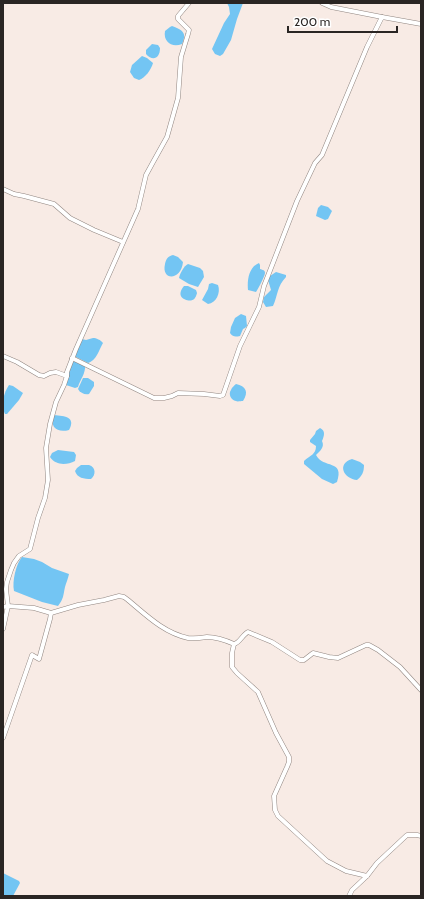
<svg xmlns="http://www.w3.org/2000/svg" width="424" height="899" viewBox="0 0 424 899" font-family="Cabin,sans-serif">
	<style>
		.water { fill: #73c5f3 }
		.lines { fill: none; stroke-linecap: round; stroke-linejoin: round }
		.street-casing { stroke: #918681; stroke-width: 5 }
		.street { stroke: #fff; stroke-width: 4 }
	</style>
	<rect width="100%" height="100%" fill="#f8ebe5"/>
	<g class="water">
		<polygon points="227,3 243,3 237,19 231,40 223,54 220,56 215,54 212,49 224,23 230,14 229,7"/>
		<path d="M172,26c11,4 15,7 10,18 -10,4 -19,-2 -17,-13l5,-4z"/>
		<path d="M152,44l6,1 2,3c0,10 -7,14 -14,6v-4z"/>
		<path d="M142,56l5,2 6,5c-2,7 -8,15 -14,17l-5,-2 -4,-6 2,-7z"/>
		<polygon points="321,205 328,207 332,211 328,219 325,220 316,216 318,208"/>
		<path d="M173,255l5,2 5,5c-2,19 -22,19 -18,2 1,-5 3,-8 8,-9z"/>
		<path d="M259,263l1,2v4c3,1 5,1 5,4 0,3 -7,16 -9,19l-8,-2c-1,-10 1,-23 11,-27z"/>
		<path d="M188,264l12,4 3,3 1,6 -6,10 -9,-3 -10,-6c1,-5 5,-12 9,-14z"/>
		<path d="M276,272l10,3v2c-9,9 -8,18 -13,29l-7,1 -3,-5 1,-5 7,-7 -3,-10 2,-4z"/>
		<path d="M212,283l6,2c3,8 -2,18 -10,19l-6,-4 6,-11 1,-5z"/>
		<path d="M184,286h4l8,4 1,3c0,1 -2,6 -3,6 -3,4 -21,0 -10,-13z"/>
		<path d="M241,314l5,2 1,10 -2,2 -2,1 -3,7c-5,1 -7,1 -10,-3l1,-6 4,-9z"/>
		<path d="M93,338c3,0 8,2 10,5 -4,7 -7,18 -15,20l-14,-7 8,-17 4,1z"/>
		<path d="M74,360l11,5c1,8 -5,15 -7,22l-3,1 -9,-3 6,-23z"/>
		<path d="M83,378h5l6,4v4l-5,8c-4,1 -9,-1 -11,-5z"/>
		<path d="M236,384c10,2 13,8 7,17 -2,0 -6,1 -7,0 -5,-1 -8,-7 -5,-11 1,-3 3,-4 5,-6z"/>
		<path d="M9,385l4,1 10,7 -4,7 -12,14h-2c-5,-8 -1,-22 4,-29z"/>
		<path d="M54,415c11,1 22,2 15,15 -11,3 -20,-2 -15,-15z"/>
		<path d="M320,428c6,3 4,8 2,13 3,6 -2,10 -6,14 7,14 29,4 21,27l-4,2 -11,-5 -18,-15v-3c6,-6 12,-6 12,-15l-6,-4v-2l5,-6 1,-3z"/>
		<path d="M58,450l16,2 2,3 -1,6c-8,4 -19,5 -25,-4l2,-4z"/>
		<path d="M352,459l8,3 4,3c0,7 -2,11 -7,15 -13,-1 -21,-16 -5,-21z"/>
		<path d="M81,465c1,0 7,0 8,0 7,2 7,10 2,14 -7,0 -14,-1 -16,-8l2,-3z"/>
		<path d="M22,557l12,2 8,3 10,6 17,6c-1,5 -3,9 -4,13 -2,9 -1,11 -7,19l-16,-4 -28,-11c-2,-10 2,-27 8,-34z"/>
		<polygon points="3,873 19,881 20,883 13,896 3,896"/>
	</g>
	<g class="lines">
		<defs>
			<g id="street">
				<polyline points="322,3 331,7 382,17"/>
				<polyline points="3,189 14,194 24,196 54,204 70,218 94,230 123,242"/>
				<polyline points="3,356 17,362 39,375 44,376 50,373 56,372 67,376"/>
				<polyline points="72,358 154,398 164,398 172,396 178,393 204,394 220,396 223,395 240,346 259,307 264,286 297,201 315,163 322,155 367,47 382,17 421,24"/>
				<path d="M3,607l5,-1 26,2 17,5 27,-8 26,-5 15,-4 5,1 4,3c18,15 36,33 60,38 6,1 13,0 19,-1 10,0 18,3 27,7 6,-1 8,-9 14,-12l24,10 28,18h4l9,-7 16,4 9,1 28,-13h3l9,5 22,17 21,23"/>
				<polyline points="3,629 8,606 6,589 7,582 11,570 14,563 19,556 30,549 38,518 45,498 48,480 46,448 50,424 56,402 64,385 67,376 67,372 76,349 138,209 146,175 152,164 167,137 178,98 181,57 188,34 189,30 178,19 178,16 189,3"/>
				<polyline points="234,644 232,653 232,667 237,673 258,692 276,733 289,757 289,762 287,767 274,796 275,810 278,816 327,861 346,871 367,876"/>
				<polyline points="3,738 32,655 39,659 50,619 51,613"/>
				<polyline points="349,896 352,890 367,876 377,863 407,835 417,835 421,836"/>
			</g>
		</defs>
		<use href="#street" class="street-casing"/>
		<use href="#street" class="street"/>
	</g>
	<rect width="424" height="899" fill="none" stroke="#2a2523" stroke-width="8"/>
	<path d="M288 26v6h109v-6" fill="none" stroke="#2a2523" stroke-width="2"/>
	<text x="294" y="26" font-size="12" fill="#2a2523" stroke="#ffffff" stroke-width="3" paint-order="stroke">200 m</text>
</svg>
